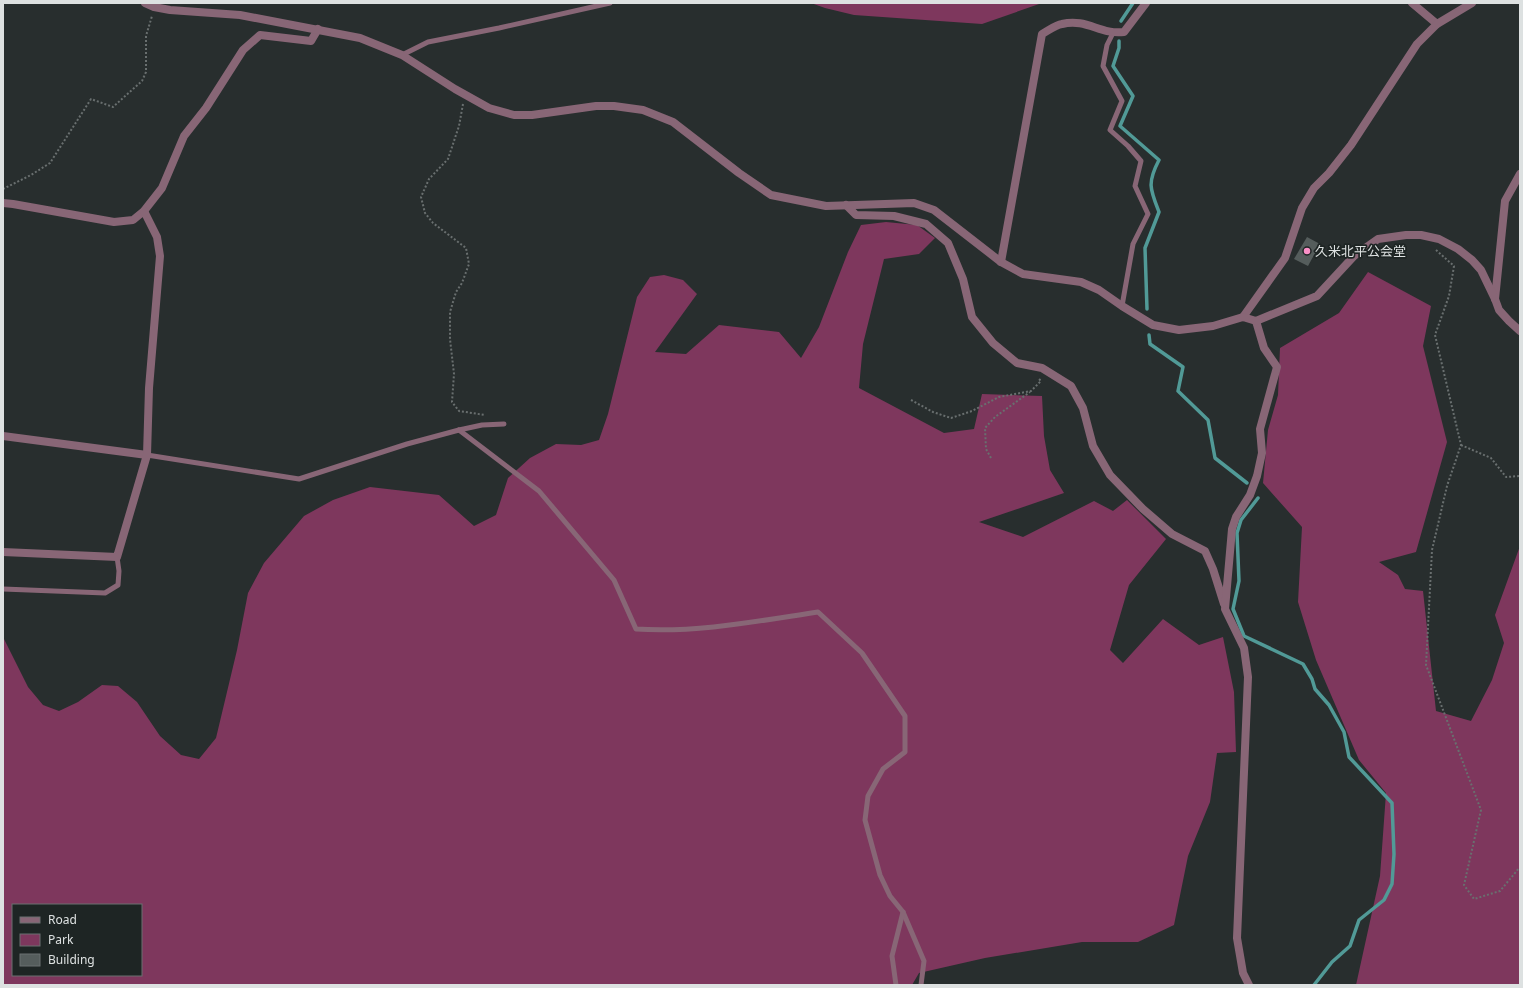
<svg xmlns="http://www.w3.org/2000/svg" width="1523" height="988" viewBox="0 0 1523 988" font-family="'Noto Sans','Noto Sans JP',sans-serif">
	<style>
		.green { fill: #7e375d; fill-rule: evenodd }
		.lines { fill: none; stroke-linecap: round; stroke-linejoin: round }
		.stream { stroke: #519a97; stroke-width: 3.5 }
		.building { fill: #555d5c }
		.path { stroke: #696f6f; stroke-width: 2; stroke-dasharray: 2 2; stroke-linecap: butt }
		.service { stroke: #886676; stroke-width: 5 }
		.minor { stroke: #886676; stroke-width: 8 }
		.tertiary { stroke: #886676; stroke-width: 8 }
		.poi-dot { fill: #fa8fc6; stroke: #1e2524; stroke-width: 1.5 }
		.labels { text-anchor: middle; dominant-baseline: central; stroke-width: 3.5; stroke-linejoin: round; paint-order: stroke }
		.poi-label { font-size: 13px; fill: #dde1e1; stroke: #1e2524; text-anchor: start }
	</style>
	<rect width="100%" height="100%" fill="#282e2e"/>
	<g class="green">
		<polygon points="811,3 1042,3 982,24 854,15 825,8"/>
		<path d="M886,222l31,3 18,13 -16,16 -35,5 -21,85 -4,44 85,45 30,-4 8,-35 60,2 2,40 6,34 14,23 -85,29 44,15 71,-36 19,10 14,-11 39,39 -37,46 -19,65 13,13 40,-44 36,26 24,-8 11,55 2,60 -19,1 -7,49 -22,54 -14,69 -36,17h-56l-97,16 -66,15 -7,12h-909v-348l25,50 15,18 16,6 19,-9 24,-17 16,1 19,16 23,34 21,19 18,4 17,-21 21,-88 11,-57 16,-30 40,-47 29,-16 37,-13 69,8 35,31 22,-11 12,-37 22,-20 26,-14 25,1 18,-5 9,-26 29,-117 13,-20 14,-2 19,5 14,14 -42,58 31,2 33,-29 60,7 22,26 18,-31 29,-75 13,-27zM13,905h128v70h-128z"/>
		<polygon points="1368,272 1431,306 1423,346 1447,442 1416,552 1379,562 1398,575 1405,589 1423,591 1436,711 1471,721 1492,680 1504,643 1495,615 1520,546 1520,985 1356,985 1380,876 1386,793 1359,760 1316,660 1298,602 1302,527 1263,483 1268,430 1278,395 1280,348 1339,313"/>
	</g>
	<g class="lines">
		<g class="stream">
			<polyline points="1121,21 1133,3"/>
			<path d="M1119,41v7l-6,18 20,30 -13,30 39,34c-12,23 -9,29 0,52l-14,36 2,61"/>
			<polyline points="1149,335 1150,344 1183,367 1178,391 1208,420 1215,458 1247,483"/>
			<polyline points="1258,498 1241,520 1237,533 1239,581 1233,609 1244,636 1303,664 1312,679 1315,689 1329,705 1344,732 1349,757 1392,803 1394,854 1392,884 1384,900 1359,920 1350,946 1332,962 1314,985"/>
		</g>
	</g>
	<polygon class="building" points="1307,237 1320,244 1308,266 1294,259"/>
	<g class="lines">
		<g class="path">
			<polyline points="463,104 459,126 448,159 429,179 421,197 425,213 433,223 466,248 469,264 462,283 456,292 450,312 450,339 454,374 452,402 459,411 485,415"/>
			<polyline points="3,189 31,175 50,163 91,99 113,107 142,81 146,72 146,36 152,16"/>
			<polyline points="1436,250 1454,266 1449,296 1435,335 1461,445 1447,486 1432,550 1426,665 1481,810 1464,885 1474,899 1500,891 1520,867"/>
			<polyline points="911,400 933,412 951,418 972,411 999,397 1031,391 1041,381 1039,379"/>
			<polyline points="1461,445 1491,458 1506,477 1520,476"/>
			<polyline points="991,458 986,449 985,428 995,417 1030,392"/>
		</g>
		<g class="service">
			<polyline points="1113,33 1107,45 1103,66 1122,101 1110,130 1128,146 1141,161 1135,186 1148,214 1133,244 1122,306"/>
			<polyline points="402,55 428,42 499,28 610,3"/>
			<path d="M459,430l80,61 75,89 22,49c61,4 122,-8 182,-17l44,41 43,63v36l-22,17 -15,27 -3,24 15,55 10,21 13,16 21,49 -3,24"/>
			<polyline points="147,455 299,479 407,444 459,430 482,425 504,424"/>
			<polyline points="3,589 105,593 118,585 119,571 117,557"/>
			<polyline points="896,985 892,956 903,912"/>
		</g>
		<g class="minor">
			<polyline points="1412,3 1437,24"/>
			<polyline points="3,203 13,204 114,222 133,220 144,211 162,188 184,136 206,108 243,50 260,35 311,41 318,29"/>
			<polyline points="846,205 856,215 894,216 926,224 948,243 963,279 972,317 993,343 1017,363 1042,368 1071,386 1083,408 1093,446 1110,475 1143,509 1172,534 1205,551 1213,569 1224,604"/>
			<path d="M1001,262l41,-228c6,-3 13,-9 20,-10 25,-6 38,11 62,8l22,-29"/>
			<polyline points="1495,299 1505,201 1520,174"/>
			<polyline points="1243,317 1285,258 1302,208 1314,188 1329,173 1351,145 1417,44 1437,24 1472,3"/>
			<polyline points="3,436 147,455"/>
			<polyline points="3,552 117,557 147,455 149,388 160,256 157,237 144,211"/>
			<polyline points="1249,985 1243,973 1237,938 1248,677 1244,648 1225,609 1232,529 1236,517 1250,495 1257,476 1262,453 1260,429 1277,367 1264,348 1256,321"/>
		</g>
		<polyline class="tertiary" points="145,3 154,7 170,10 240,15 360,38 402,55 455,89 489,108 514,115 532,115 596,106 614,106 643,110 673,122 739,173 771,195 826,206 914,203 934,210 1001,262 1023,274 1081,282 1099,290 1122,306 1153,325 1179,330 1213,326 1243,317 1256,321 1317,296 1354,256 1378,239 1406,235 1421,235 1439,239 1458,249 1472,260 1481,270 1495,299 1499,310 1509,321 1520,331"/>
	</g>
	<circle class="poi-dot" cx="1307" cy="251" r="4"/>
	<g class="labels">
		<g class="poi-label">
			<text x="1315" y="251">久米北平公会堂</text>
		</g>
	</g>
	<rect width="1523" height="988" fill="none" stroke="#dde1e1" stroke-width="8"/>
	<rect x="12" y="904" width="130" height="72" fill="#1e2524" stroke="#6a7070"/>
	<rect x="20" y="917" width="20" height="6" fill="#886676" stroke="#6a7070"/>
	<text x="48" y="924" font-size="12" fill="#dde1e1">Road</text>
	<rect x="20" y="934" width="20" height="12" fill="#7e375d" stroke="#6a7070"/>
	<text x="48" y="944" font-size="12" fill="#dde1e1">Park</text>
	<rect x="20" y="954" width="20" height="12" fill="#555d5c" stroke="#6a7070"/>
	<text x="48" y="964" font-size="12" fill="#dde1e1">Building</text>
</svg>
